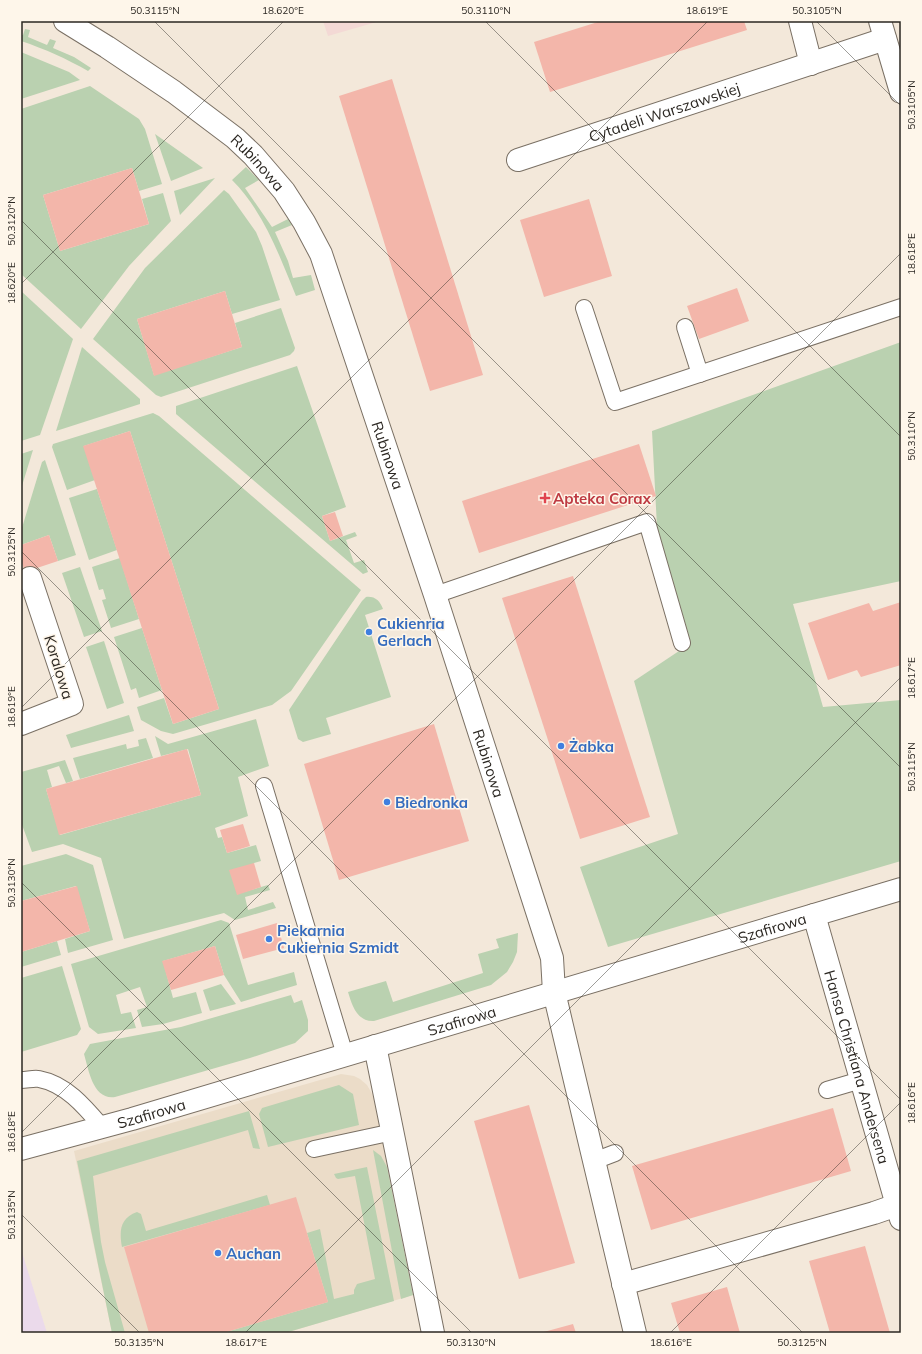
<svg xmlns="http://www.w3.org/2000/svg" width="922" height="1354" viewBox="0 0 922 1354" font-family="Mulish,sans-serif">
	<style>
		.built { fill: #ebdcc8 }
		.industrial { fill: #ebdaeb }
		.education { fill: #f3d9d5 }
		.green { fill: #bad1b0 }
		.building { fill: #f3b6aa }
		.lines { fill: none; stroke-linecap: round; stroke-linejoin: round }
		.lane-casing { stroke: #7a7064; stroke-width: 18 }
		.street-casing { stroke: #7a7064; stroke-width: 24 }
		.lane { stroke: #fff; stroke-width: 16 }
		.street { stroke: #fff; stroke-width: 22 }
		.ticks { fill: none; stroke: #2b2722; stroke-width: 1; stroke-opacity: 0.45 }
		.health-dot { fill: #e0444e; stroke: #fef6ea; stroke-width: 1.5 }
		.shop-dot { fill: #3f7fe0; stroke: #fef6ea; stroke-width: 1.5 }
		.labels { text-anchor: middle; dominant-baseline: central; stroke-width: 3; stroke-linejoin: round; paint-order: stroke }
		.street-label { font-size: 15px; fill: #2b2722; stroke: #fef6ea }
		.health-label { font-size: 15px; font-weight: bold; fill: #be3a42; stroke: #fef6ea; text-anchor: start }
		.shop-label { font-size: 15px; font-weight: bold; fill: #366cbe; stroke: #fef6ea; text-anchor: start }
		.neatline { fill: none; stroke: #2b2722; stroke-width: 1.5 }
		.ticks-label { font-size: 10px; text-anchor: middle; fill: #2b2722 }
	</style>
	<rect width="100%" height="100%" fill="#f3e8da"/>
	<polygon class="built" points="341,1074 354,1076 360,1079 367,1085 371,1092 374,1099 413,1295 285,1333 112,1333 74,1151"/>
	<polygon class="industrial" points="21,1249 47,1333 21,1333"/>
	<polygon class="education" points="323,21 380,21 328,36"/>
	<g class="green">
		<path d="M25,29l5,1 -2,7 19,8 3,-6 6,2 -3,7 21,9 17,11 -3,3c-21,-12 -43,-22 -67,-30v-6h2z"/>
		<polygon points="21,52 69,72 80,80 21,99"/>
		<polygon points="90,86 139,119 145,129 162,184 139,191 132,168 43,195 60,251 149,224 142,199 163,193 171,221 129,266 81,329 21,274 21,109"/>
		<polygon points="155,134 203,168 171,181"/>
		<path d="M246,167l13,13 -14,8 27,39 16,-8 4,6 -17,7 13,29 5,17 18,-3 4,15 -19,6c-17,-41 -32,-84 -64,-116z"/>
		<polygon points="215,178 180,215 174,191"/>
		<polygon points="224,190 229,194 256,232 262,246 280,300 232,314 225,291 137,319 154,375 242,347 235,323 281,308 295,348 294,351 290,355 167,395 161,397 156,395 93,339 145,268"/>
		<polygon points="21,291 73,339 40,435 21,441"/>
		<polygon points="901,342 901,581 793,604 823,707 901,700 901,861 608,947 580,867 678,834 634,681 691,643 657,527 652,431"/>
		<polygon points="82,347 140,399 140,404 56,431"/>
		<polygon points="297,366 346,507 322,516 330,541 355,532 357,536 346,540 354,563 364,560 368,572 363,574 176,414 176,406"/>
		<polygon points="153,413 159,416 361,590 291,691 272,705 173,734 161,731 141,720 137,707 164,698 173,724 219,709 130,431 84,446 95,480 67,490 52,447 53,444"/>
		<polygon points="33,450 21,489 21,454"/>
		<polygon points="45,460 76,555 58,561 49,535 21,545 21,531 42,462"/>
		<polygon points="97,489 117,550 89,560 69,498"/>
		<polygon points="120,558 139,619 111,628 102,600 106,599 103,589 99,590 92,567"/>
		<polygon points="80,567 102,631 84,637 62,573"/>
		<path d="M366,597c9,-1 14,4 17,12l-18,6 26,82 -65,21 5,16 -28,8 -5,-3 -9,-29 73,-109z"/>
		<polygon points="142,628 162,690 139,698 136,688 131,690 114,637"/>
		<polygon points="104,641 124,703 107,709 86,647"/>
		<polygon points="129,715 134,731 71,748 66,735"/>
		<polygon points="256,719 269,766 238,777 248,816 215,828 218,838 222,837 227,853 256,845 261,861 254,863 237,894 268,885 270,890 245,897 248,910 273,902 276,908 235,920 224,913 124,939 101,858 63,844 32,852 21,822 21,772 65,760 73,781 66,783 59,766 47,770 52,787 46,789 60,835 201,795 188,749 161,756 155,736 168,744"/>
		<polygon points="146,738 153,758 80,779 73,758 126,744 127,749 139,746 138,740"/>
		<polygon points="66,854 93,865 113,940 68,953 65,939 90,931 76,886 21,901 21,866"/>
		<polygon points="221,920 229,923 248,985 294,972 297,985 241,1002 224,975 215,946 163,961 173,998 196,992 202,1013 163,1024 142,1027 137,1010 147,1007 140,987 116,995 121,1014 131,1012 136,1028 98,1034 89,1027 71,964"/>
		<path d="M518,933l-1,19 -4,10 -6,10 -16,13 -117,36c-17,1 -22,-16 -26,-29l38,-11 7,21 90,-29 -5,-19 21,-6 -3,-9z"/>
		<polygon points="57,941 61,955 21,967 21,952"/>
		<polygon points="62,966 81,1029 77,1035 21,1052 21,978"/>
		<polygon points="221,984 236,1004 210,1011 203,990"/>
		<path d="M291,995l3,8 8,-3 6,20v11l-13,12 -45,15 -135,39c-22,3 -26,-26 -31,-43l6,-10 91,-17z"/>
		<polygon points="339,1085 353,1094 359,1125 268,1147 259,1114 262,1108"/>
		<polygon points="249,1111 260,1149 253,1148 248,1130 93,1176 101,1242 105,1262 125,1333 112,1333 77,1161"/>
		<polygon points="373,1150 381,1156 387,1167 413,1295 401,1299"/>
		<polygon points="367,1167 394,1301 285,1333 223,1333 328,1302 307,1233 320,1229 334,1299 354,1294 354,1290 357,1284 375,1279 355,1176 338,1179 336,1178 334,1174"/>
		<path d="M267,1195l3,10 -148,42c-3,-16 -2,-29 15,-35l4,2 5,17z"/>
	</g>
	<g class="building">
		<polygon points="601,21 744,21 747,30 550,92 534,42"/>
		<polygon points="392,79 483,375 430,391 339,96"/>
		<polygon points="132,168 149,224 60,251 43,195"/>
		<polygon points="589,199 612,276 544,297 520,220"/>
		<polygon points="737,288 749,321 699,339 687,306"/>
		<polygon points="225,291 242,347 154,376 137,319"/>
		<polygon points="130,431 219,709 173,724 83,446"/>
		<polygon points="639,444 656,496 479,553 462,501"/>
		<polygon points="335,512 343,536 330,541 322,516"/>
		<polygon points="49,535 58,561 25,572 21,560 21,545"/>
		<polygon points="573,576 650,817 580,839 502,598"/>
		<polygon points="901,602 901,665 861,677 857,670 828,680 808,623 869,603 873,611"/>
		<polygon points="434,724 469,841 339,880 304,764"/>
		<polygon points="187,749 201,795 59,835 46,789"/>
		<polygon points="243,824 250,846 227,853 220,830"/>
		<polygon points="254,863 261,887 237,895 229,870"/>
		<polygon points="77,886 90,931 21,952 21,901"/>
		<polygon points="277,923 284,948 243,959 236,935"/>
		<polygon points="215,946 224,975 171,990 162,961"/>
		<polygon points="529,1105 575,1263 519,1279 474,1121"/>
		<polygon points="833,1108 851,1171 651,1230 632,1166"/>
		<polygon points="296,1197 328,1302 223,1333 149,1333 124,1247"/>
		<polygon points="865,1246 890,1333 830,1333 809,1261"/>
		<polygon points="727,1287 740,1333 680,1333 671,1303"/>
		<polygon points="573,1324 576,1333 540,1333"/>
	</g>
	<g class="lines">
		<defs>
			<g id="lane">
				<polyline points="584,308 615,402 901,307"/>
				<polyline points="685,327 700,374"/>
				<polyline points="435,595 647,522 682,643"/>
				<polyline points="264,786 345,1055"/>
				<path d="M21,1080c6,0 13,-2 18,-1 27,5 46,28 63,48"/>
				<polyline points="827,1090 861,1080"/>
				<polyline points="314,1149 393,1132"/>
				<polyline points="594,1161 615,1153"/>
			</g>
			<g id="street">
				<path id="s1" d="M65,21l42,26 67,45 61,46 18,17 31,36 20,31 17,32 114,341 117,363 2,34 8,34 73,307"/>
				<polyline points="800,21 811,64"/>
				<polyline points="880,21 901,92"/>
				<path id="s2" d="M518,160l367,-121"/>
				<polyline points="21,724 72,704 30,578"/>
				<path id="s3" d="M814,915l87,304"/>
				<polyline points="375,1046 433,1333"/>
				<path id="s4" d="M21,1149l111,-30 769,-230"/>
				<polyline points="623,1284 874,1213 897,1205"/>
			</g>
		</defs>
		<use href="#lane" class="lane-casing"/>
		<use href="#street" class="street-casing"/>
		<use href="#lane" class="lane"/>
		<use href="#street" class="street"/>
	</g>
	<path class="ticks" d="M154,21l747,747M485,21l416,416M816,21l85,85M21,220l880,880M21,284l263,-263M21,551l782,782M21,708l687,-687M21,882l451,451M21,1133l880,-880M21,1214l119,119M245,1333l656,-656M670,1333l231,-231"/>
	<path class="health-dot" d="M543 492h4v4h4v4h-4v4h-4v-4h-4v-4h4z"/>
	<g class="shop-dot">
		<circle cx="369" cy="632" r="4"/>
		<circle cx="561" cy="746" r="4"/>
		<circle cx="387" cy="802" r="4"/>
		<circle cx="269" cy="939" r="4"/>
		<circle cx="218" cy="1253" r="4"/>
	</g>
	<g class="labels">
		<g class="street-label">
			<text stroke="none"><textPath href="#s2" startOffset="154">Cytadeli Warszawskiej</textPath></text>
			<text stroke="none"><textPath href="#s1" startOffset="240">Rubinowa</textPath></text>
			<text stroke="none"><textPath href="#s1" startOffset="564">Rubinowa</textPath></text>
			<text transform="translate(59 667) rotate(73)">Koralowa</text>
			<text stroke="none"><textPath href="#s1" startOffset="888">Rubinowa</textPath></text>
			<text stroke="none"><textPath href="#s4" startOffset="783">Szafirowa</textPath></text>
			<text stroke="none"><textPath href="#s4" startOffset="459">Szafirowa</textPath></text>
			<text stroke="none"><textPath href="#s3" startOffset="158">Hansa Christiana Andersena</textPath></text>
			<text stroke="none"><textPath href="#s4" startOffset="135">Szafirowa</textPath></text>
		</g>
		<g class="health-label">
			<text x="553" y="498">Apteka Corax</text>
		</g>
		<g class="shop-label">
			<text x="377" y="623">Cukienria<tspan x="377" dy="17">Gerlach</tspan></text>
			<text x="569" y="746">Żabka</text>
			<text x="395" y="802">Biedronka</text>
			<text x="277" y="930">Piekarnia<tspan x="277" dy="17">Cukiernia Szmidt</tspan></text>
			<text x="226" y="1253">Auchan</text>
		</g>
	</g>
	<rect width="922" height="1354" fill="none" stroke="#fef6ea" stroke-width="44"/>
	<rect x="22" y="22" width="878" height="1310" class="neatline"/>
	<g class="ticks-label">
		<text x="155" y="14">50.3115°N</text>
		<text x="283" y="14">18.620°E</text>
		<text x="486" y="14">50.3110°N</text>
		<text x="707" y="14">18.619°E</text>
		<text x="817" y="14">50.3105°N</text>
		<text transform="translate(911 105) rotate(-90)" y="4">50.3105°N</text>
		<text transform="translate(11 221) rotate(-90)" y="4">50.3120°N</text>
		<text transform="translate(911 254) rotate(-90)" y="4">18.618°E</text>
		<text transform="translate(11 283) rotate(-90)" y="4">18.620°E</text>
		<text transform="translate(911 436) rotate(-90)" y="4">50.3110°N</text>
		<text transform="translate(11 552) rotate(-90)" y="4">50.3125°N</text>
		<text transform="translate(911 678) rotate(-90)" y="4">18.617°E</text>
		<text transform="translate(11 707) rotate(-90)" y="4">18.619°E</text>
		<text transform="translate(911 767) rotate(-90)" y="4">50.3115°N</text>
		<text transform="translate(11 883) rotate(-90)" y="4">50.3130°N</text>
		<text transform="translate(911 1103) rotate(-90)" y="4">18.616°E</text>
		<text transform="translate(11 1132) rotate(-90)" y="4">18.618°E</text>
		<text transform="translate(11 1215) rotate(-90)" y="4">50.3135°N</text>
		<text x="139" y="1346">50.3135°N</text>
		<text x="246" y="1346">18.617°E</text>
		<text x="471" y="1346">50.3130°N</text>
		<text x="671" y="1346">18.616°E</text>
		<text x="802" y="1346">50.3125°N</text>
	</g>
</svg>
